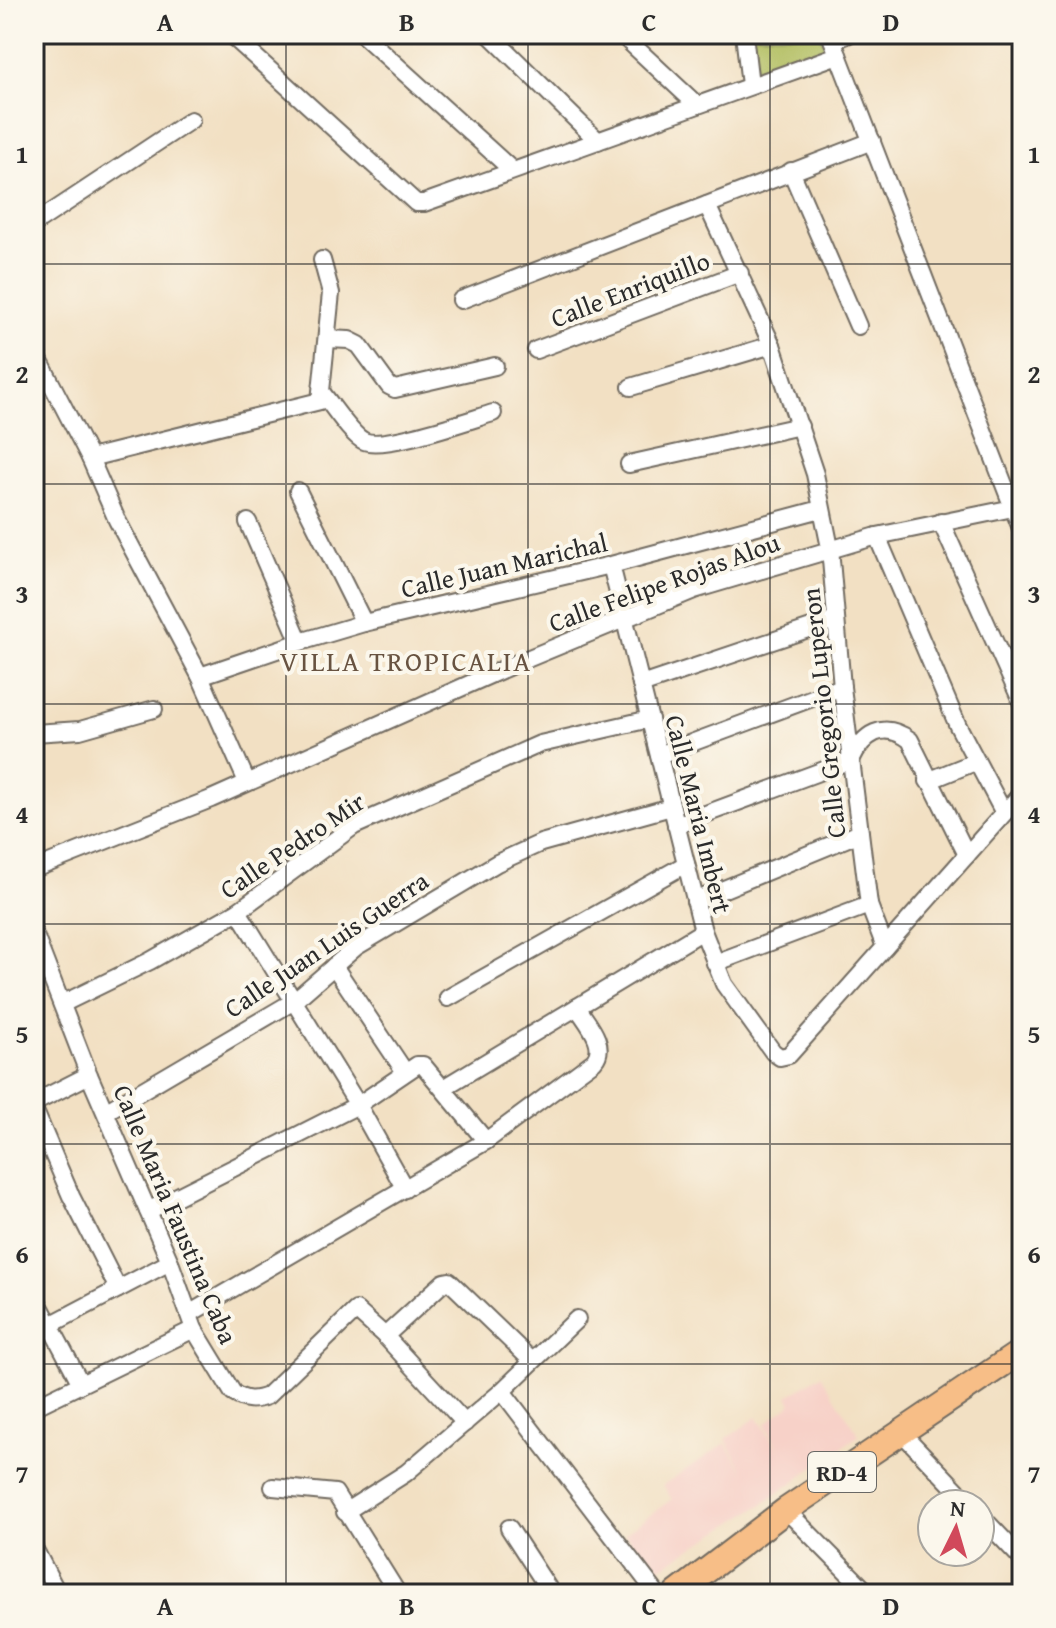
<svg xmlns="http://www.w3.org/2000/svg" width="1056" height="1628" viewBox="0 0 1056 1628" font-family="'Gentium Book Plus',serif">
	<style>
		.built { fill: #f7d1c8 }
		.green { fill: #b1bd5f; stroke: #6e7445; stroke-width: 2 }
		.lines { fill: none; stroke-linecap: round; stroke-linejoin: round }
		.street-casing { stroke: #716a60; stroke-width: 20 }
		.primary-casing { stroke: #716a60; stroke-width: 28 }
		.street { stroke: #fff; stroke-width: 16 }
		.primary { stroke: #f7be87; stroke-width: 24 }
		.grid { fill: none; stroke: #2b2b2b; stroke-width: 2; stroke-opacity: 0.55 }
		.labels { text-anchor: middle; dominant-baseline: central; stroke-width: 8; stroke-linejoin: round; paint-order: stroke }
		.shield { fill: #fbf7ec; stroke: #696865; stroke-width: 2 }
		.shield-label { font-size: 24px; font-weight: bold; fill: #2b2b2b }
		.street-label { font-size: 26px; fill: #2b2b2b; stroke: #fbf7ec }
		.neighbourhood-label { font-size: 28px; letter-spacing: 2px; fill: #685341; stroke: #fbf7ec }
		.neatline { fill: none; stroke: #2b2b2b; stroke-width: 3 }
		.grid-label { font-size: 26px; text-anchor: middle; font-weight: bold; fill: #2b2b2b }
	</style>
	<rect width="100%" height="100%" fill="#fbf7ec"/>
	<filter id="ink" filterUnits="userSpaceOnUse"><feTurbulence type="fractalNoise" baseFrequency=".0125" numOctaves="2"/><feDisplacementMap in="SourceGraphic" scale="16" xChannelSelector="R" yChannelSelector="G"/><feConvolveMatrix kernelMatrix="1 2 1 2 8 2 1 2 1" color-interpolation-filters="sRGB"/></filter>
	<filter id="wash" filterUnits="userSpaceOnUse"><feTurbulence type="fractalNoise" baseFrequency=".006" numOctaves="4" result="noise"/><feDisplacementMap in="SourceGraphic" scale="32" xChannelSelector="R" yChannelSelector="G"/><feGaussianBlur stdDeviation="1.8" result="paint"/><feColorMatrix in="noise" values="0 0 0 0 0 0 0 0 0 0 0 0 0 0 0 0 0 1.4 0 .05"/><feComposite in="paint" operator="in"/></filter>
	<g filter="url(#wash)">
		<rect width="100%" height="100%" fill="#f2e0c3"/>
		<polygon class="built" points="821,1375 859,1435 763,1504 653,1572 625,1533 672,1499 663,1485 726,1443 746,1476 726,1439 757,1417 782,1454 765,1424 792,1403 788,1396"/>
		<polygon class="green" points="751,34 820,34 826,48 756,75"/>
	</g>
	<g filter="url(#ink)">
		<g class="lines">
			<defs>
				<g id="street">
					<polyline points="230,34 416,203 424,203 838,55"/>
					<polyline points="362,34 512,170"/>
					<polyline points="489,34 598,141"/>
					<polyline points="621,34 697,105"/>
					<polyline points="744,34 750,85"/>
					<polyline points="830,34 1022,531"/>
					<polyline points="833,41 849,34"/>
					<polyline points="791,171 858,326"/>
					<polyline points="707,205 772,345 815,474 830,548 842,687 869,905 885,947"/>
					<polyline points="34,224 191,120"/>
					<polyline points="461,300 872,141"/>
					<polyline points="328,339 349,340 359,345 389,386 395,389 495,366"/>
					<polyline points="34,350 90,458 117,520 200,676 247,782"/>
					<polyline points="536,350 740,273"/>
					<polyline points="631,387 772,345"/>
					<path d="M322,393c10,12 30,43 42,48 20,9 105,-21 129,-28"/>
					<polyline points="90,458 320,401 331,293 322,260"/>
					<polyline points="629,464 800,426"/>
					<polyline points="298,491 364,623"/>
					<polyline points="248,522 300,642"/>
					<polyline points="941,522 1022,703"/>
					<polyline points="877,536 958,726 1004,813"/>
					<polyline points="611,565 703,931 724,984 773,1052 780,1057 789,1055 1022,793"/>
					<polyline points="200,676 300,642 364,623 611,565 821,509"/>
					<polyline points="641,685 835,620"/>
					<polyline points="34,733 80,730 154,709"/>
					<polyline points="659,755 842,687"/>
					<polyline points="928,781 975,762"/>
					<path d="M676,825l175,-65c12,-26 32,-40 59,-20l57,115"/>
					<polyline points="34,869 211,799 510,666 694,590 877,536 1013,508"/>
					<polyline points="695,901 860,833"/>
					<polyline points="238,911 358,1105 405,1189"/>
					<path d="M34,933l55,142 81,187 24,67 39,64c13,8 21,8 34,3l89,-86 29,26 80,87"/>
					<polyline points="715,963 869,905"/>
					<polyline points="334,966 405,1072"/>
					<polyline points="448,998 686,864"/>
					<polyline points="62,1004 150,961 238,911 354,826 540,744 650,719"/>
					<polyline points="443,1088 703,931"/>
					<polyline points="34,1103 89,1075"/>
					<polyline points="34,1109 71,1196 118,1289"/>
					<polyline points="107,1111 294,1001 356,947 497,863 541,843 671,807"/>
					<polyline points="148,1211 358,1105 417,1065 423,1065 486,1141"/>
					<polyline points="34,1295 81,1384"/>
					<path d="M189,1314l297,-173 108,-80c14,-16 -7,-38 -17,-54"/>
					<polyline points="50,1325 170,1262"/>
					<polyline points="385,1336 444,1282 449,1281 532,1361"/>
					<polyline points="502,1391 657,1594"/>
					<polyline points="34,1407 194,1329"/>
					<polyline points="901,1432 970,1504"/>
					<polyline points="273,1487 335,1493 398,1594"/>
					<polyline points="786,1510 869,1594"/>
					<polyline points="345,1512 406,1473 502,1391 577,1319"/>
					<polyline points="980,1515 1022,1559"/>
					<polyline points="509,1528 552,1594"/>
					<polyline points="34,1548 58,1594"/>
				</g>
				<polyline id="primary" points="676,1594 786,1510 1022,1351"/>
			</defs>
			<use href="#street" class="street-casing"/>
			<use href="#primary" class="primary-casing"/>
			<use href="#street" class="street"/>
			<use href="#primary" class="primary"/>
		</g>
	</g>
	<path class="grid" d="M286,34v1560M528,34v1560M770,34v1560M34,264h988M34,484h988M34,704h988M34,924h988M34,1144h988M34,1364h988"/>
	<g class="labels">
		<rect class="shield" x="808" y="1452" width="68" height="40" rx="6"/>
		<g class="shield-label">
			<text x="842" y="1472">RD-4</text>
		</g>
		<g class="street-label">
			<text transform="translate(630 289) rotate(-21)">Calle Enriquillo</text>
			<text transform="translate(504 565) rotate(-13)">Calle Juan Marichal</text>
			<text transform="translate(664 582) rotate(-20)">Calle Felipe Rojas Alou</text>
			<text transform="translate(823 713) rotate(-96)">Calle Gregorio Luperon</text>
			<text transform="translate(699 814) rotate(76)">Calle Maria Imbert</text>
			<text transform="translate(292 845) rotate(-34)">Calle Pedro Mir</text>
			<text transform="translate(326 944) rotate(-34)">Calle Juan Luis Guerra</text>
			<text transform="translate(176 1214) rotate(67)">Calle Maria Faustina Caba</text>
		</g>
		<g class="neighbourhood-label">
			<text x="406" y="660">VILLA TROPICALIA</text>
		</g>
	</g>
	<rect width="1056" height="1628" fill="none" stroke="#fbf7ec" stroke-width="88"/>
	<g transform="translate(956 1528) rotate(5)"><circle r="38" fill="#fbf7ec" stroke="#a8a59f" stroke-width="2"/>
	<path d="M0-6L14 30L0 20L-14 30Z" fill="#d1495b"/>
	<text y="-12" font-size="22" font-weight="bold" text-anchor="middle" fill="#2b2b2b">N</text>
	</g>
	<rect x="44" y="44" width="968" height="1540" class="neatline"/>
	<g class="grid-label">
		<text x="165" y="31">A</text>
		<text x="407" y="31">B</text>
		<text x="649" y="31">C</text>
		<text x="891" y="31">D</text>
		<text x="22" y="163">1</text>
		<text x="1034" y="163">1</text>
		<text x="22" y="383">2</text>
		<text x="1034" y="383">2</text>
		<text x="22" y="603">3</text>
		<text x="1034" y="603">3</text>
		<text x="22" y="823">4</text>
		<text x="1034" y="823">4</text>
		<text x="22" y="1043">5</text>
		<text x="1034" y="1043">5</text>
		<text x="22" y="1263">6</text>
		<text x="1034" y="1263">6</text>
		<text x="22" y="1483">7</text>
		<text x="1034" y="1483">7</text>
		<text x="165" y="1615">A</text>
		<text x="407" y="1615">B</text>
		<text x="649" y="1615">C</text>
		<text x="891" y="1615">D</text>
	</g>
</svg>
